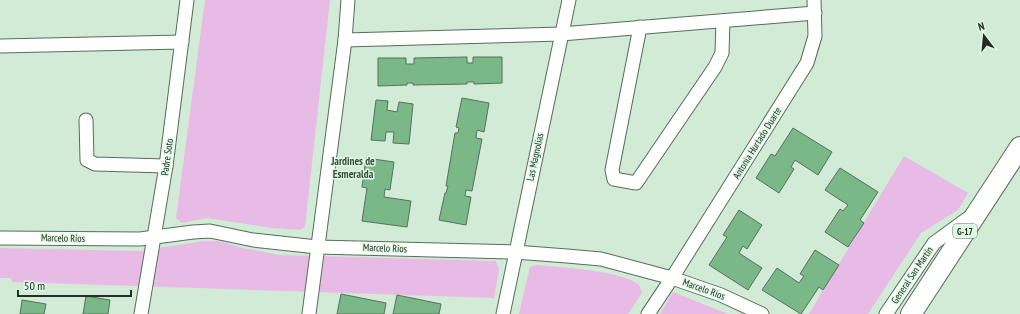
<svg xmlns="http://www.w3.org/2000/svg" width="1020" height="314" viewBox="0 0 1020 314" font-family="'PT Sans Narrow',sans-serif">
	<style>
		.green { fill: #e8bbe6 }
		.building { fill: #7ab888; stroke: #586f5d }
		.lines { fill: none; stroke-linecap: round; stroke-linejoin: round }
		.street-casing { stroke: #566d5a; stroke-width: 15 }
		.primary-casing { stroke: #566d5a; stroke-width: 22 }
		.street { stroke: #fff; stroke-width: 13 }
		.primary { stroke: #fff; stroke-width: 20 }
		.labels { text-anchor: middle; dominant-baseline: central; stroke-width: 3; stroke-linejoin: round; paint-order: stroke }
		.shield { fill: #def8e3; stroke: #5b6a5e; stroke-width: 1 }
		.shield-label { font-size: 9px; font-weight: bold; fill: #232d25 }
		.street-label { font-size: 10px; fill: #232d25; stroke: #def8e3 }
		.neighbourhood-label { font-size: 11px; font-weight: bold; fill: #374d3b; stroke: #def8e3 }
	</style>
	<rect width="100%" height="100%" fill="#d1ebd6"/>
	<g class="green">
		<polygon points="205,0 330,0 305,227 300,230 272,228 207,218 182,223 176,218"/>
		<polygon points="904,156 968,193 958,210 921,233 868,314 809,314"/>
		<polygon points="203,241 219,241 243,248 280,255 496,261 499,269 494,298 12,282 11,278 0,278 0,248 141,251"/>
		<path d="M537,265c21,2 88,6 102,20 2,2 2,5 3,8l-14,21h-109l11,-47z"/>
		<polygon points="673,292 728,314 660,314"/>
	</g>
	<g class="building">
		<polygon points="467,57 467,63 473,63 473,57 502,57 502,83 474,84 474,82 467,82 467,84 413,85 413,83 407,83 407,85 378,86 378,58 406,58 406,64 414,64 414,58"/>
		<polygon points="462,98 489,103 484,132 477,130 476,138 482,139 472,191 466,190 465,196 471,197 466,225 439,220 445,193 446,193 448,186 446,186 455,133 458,133 459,128 456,127"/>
		<polygon points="376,100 388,101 387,110 397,112 399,102 413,104 409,144 393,143 394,132 386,132 385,141 371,140"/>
		<polygon points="793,128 832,152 818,175 795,160 791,167 794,169 779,193 756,178 771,154 775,156"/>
		<polygon points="366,158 394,162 390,190 385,189 384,197 411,201 407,227 362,221 367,188 362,187"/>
		<polygon points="840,168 878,192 860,220 864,223 848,247 825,232 840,209 843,211 848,205 825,190"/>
		<polygon points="739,210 762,225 747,249 743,246 739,253 762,268 748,290 709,265 727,237 723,235"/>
		<polygon points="815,250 839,265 823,290 819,287 801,314 762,290 777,268 799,283 804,276 800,274"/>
		<polygon points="341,294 386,303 384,314 337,314"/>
		<polygon points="397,295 441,304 439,314 393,314"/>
		<polygon points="86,296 110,300 108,314 83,314"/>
		<polygon points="22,300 46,304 44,314 20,314"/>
	</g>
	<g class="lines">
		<defs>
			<g id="street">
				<polyline points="640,27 612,170 614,179 636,183 715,67 722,53 723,21"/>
				<polyline points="345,40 561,34 815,13"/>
				<polyline points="0,46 182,42"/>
				<polyline points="86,120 87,160 95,164 166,166"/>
				<polyline points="0,238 140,239 193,232 210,231 253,240 317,247 515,252 567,256 601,259 672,278 721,295 762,314"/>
				<polyline points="141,314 166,166 187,0"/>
				<polyline points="309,314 345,40 348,0"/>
				<polyline points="503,314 569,0"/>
				<polyline points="648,314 672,278 807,63 815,36 814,0"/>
				<polyline points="886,314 934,243 971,216"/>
			</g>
			<polyline id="primary" points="911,314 1020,147"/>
		</defs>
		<use href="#street" class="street-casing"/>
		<use href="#primary" class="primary-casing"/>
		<use href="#street" class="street"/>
		<use href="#primary" class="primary"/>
	</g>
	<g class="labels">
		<rect class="shield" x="953" y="224" width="24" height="14" rx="3"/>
		<g class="shield-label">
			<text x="965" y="231">G-17</text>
		</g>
		<g class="street-label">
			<text transform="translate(757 143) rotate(-58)">Antonia Hurtado Duarte</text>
			<text transform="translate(167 157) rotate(-82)">Padre Soto</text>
			<text transform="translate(535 157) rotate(-78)">Las Magnolias</text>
			<text transform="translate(63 238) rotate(1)">Marcelo Ríos</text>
			<text transform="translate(385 248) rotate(2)">Marcelo Ríos</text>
			<text transform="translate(912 275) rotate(-56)">General San Martín</text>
			<text transform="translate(704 289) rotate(20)">Marcelo Ríos</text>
		</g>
		<g class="neighbourhood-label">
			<text x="353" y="161">Jardines de<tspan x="353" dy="13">Esmeralda</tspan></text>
		</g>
	</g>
	<g transform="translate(984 36) rotate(344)" stroke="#def8e3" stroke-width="3" paint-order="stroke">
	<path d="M0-3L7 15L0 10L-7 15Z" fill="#232d25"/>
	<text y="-6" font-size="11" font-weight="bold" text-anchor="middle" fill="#232d25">N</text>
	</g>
	<path d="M18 290v6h113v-6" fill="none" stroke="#232d25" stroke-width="2"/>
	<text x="24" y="290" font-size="12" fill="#232d25" stroke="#def8e3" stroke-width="3" paint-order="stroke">50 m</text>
</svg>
